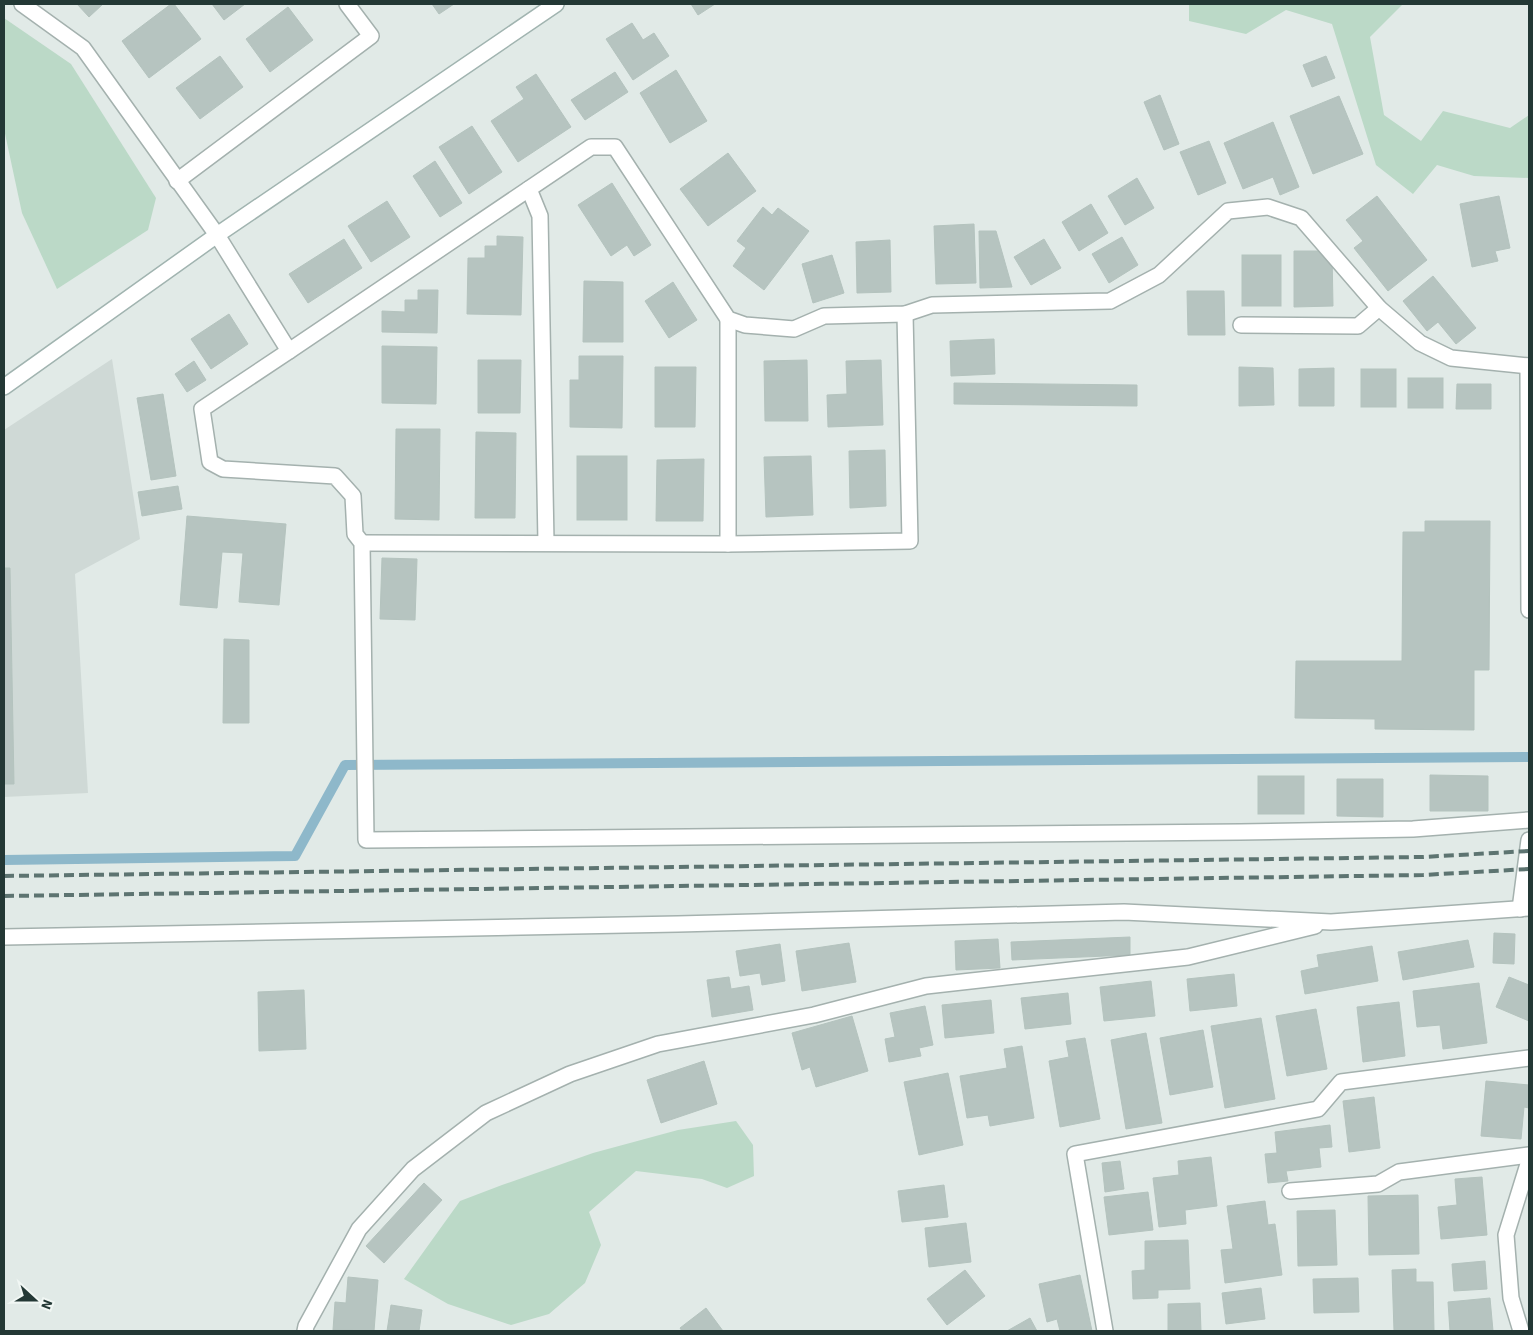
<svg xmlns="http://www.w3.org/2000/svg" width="1533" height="1335" viewBox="0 0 1533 1335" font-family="'Source Sans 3',sans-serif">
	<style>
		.built { fill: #cfd9d6 }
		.green { fill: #bbd9c7 }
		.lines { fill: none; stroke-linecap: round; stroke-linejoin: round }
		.stream { stroke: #8eb8ca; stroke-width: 10 }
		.building { fill: #b6c4c0; stroke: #b4c3be }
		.lane-casing { stroke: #a4b1ae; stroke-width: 18 }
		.street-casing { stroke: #a4b1ae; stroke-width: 18 }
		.secondary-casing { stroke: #a1b4b0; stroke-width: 18 }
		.lane { stroke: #fff; stroke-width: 15 }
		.street { stroke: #fff; stroke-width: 15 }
		.secondary { stroke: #fff; stroke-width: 15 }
		.rail { stroke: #5d7471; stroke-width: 4; stroke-dasharray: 10 5; stroke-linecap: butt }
	</style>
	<rect width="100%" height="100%" fill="#e1eae7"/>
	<polygon class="built" points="112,359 140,539 75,574 88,793 4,797 4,430"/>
	<g class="green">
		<polygon points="1189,4 1403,4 1370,37 1384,115 1421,141 1443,111 1510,128 1529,115 1529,178 1474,176 1437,165 1413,194 1376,165 1332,24 1286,10 1246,34 1189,21"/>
		<polygon points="4,18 71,64 156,198 148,230 57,289 22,213 4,129"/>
		<polygon points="736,1121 753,1145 754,1176 727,1188 702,1179 636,1171 589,1212 601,1245 585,1283 549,1314 511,1325 448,1304 404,1279 460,1201 502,1185 593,1153 678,1130"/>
	</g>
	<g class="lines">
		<polyline class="stream" points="4,860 295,856 345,765 1529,757"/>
	</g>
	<g class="building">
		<polygon points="77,4 103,4 89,17"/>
		<polygon points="171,4 174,4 201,39 149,78 122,41"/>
		<polygon points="212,4 245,4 224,20"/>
		<polygon points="432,4 454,4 439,14"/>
		<polygon points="691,4 715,4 698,15"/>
		<polygon points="288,7 313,40 270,72 246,39"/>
		<polygon points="632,23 643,40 654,33 669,56 633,80 606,39"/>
		<polygon points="220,56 243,87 200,119 176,88"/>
		<polygon points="1326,56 1335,78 1312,87 1303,65"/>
		<polygon points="676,70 707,121 670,143 640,93"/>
		<polygon points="615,72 628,92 585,120 571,100"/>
		<polygon points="536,74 571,127 518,162 491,121 524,99 516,87"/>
		<polygon points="1160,95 1179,144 1164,150 1144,102"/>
		<polygon points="1339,96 1363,154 1313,174 1290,116"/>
		<polygon points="1273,122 1299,187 1280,195 1273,177 1243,189 1224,143"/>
		<polygon points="472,126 502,172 469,194 439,147"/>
		<polygon points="1209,141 1226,183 1198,195 1180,152"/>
		<polygon points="728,153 756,191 708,226 680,189"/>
		<polygon points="435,161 462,203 440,217 413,176"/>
		<polygon points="1137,178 1154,208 1125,225 1108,196"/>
		<polygon points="612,183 651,245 634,256 627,245 611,256 578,205"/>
		<polygon points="1377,196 1427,260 1388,291 1354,248 1363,241 1346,220"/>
		<polygon points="1499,196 1510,248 1495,251 1498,261 1472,267 1460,204"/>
		<polygon points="387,201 410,237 371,262 348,226"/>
		<polygon points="1091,204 1108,233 1079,251 1062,222"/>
		<polygon points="763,207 772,215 778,208 809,231 764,290 733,266 746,248 737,241"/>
		<polygon points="974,224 976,283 936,284 934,226"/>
		<polygon points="979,231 996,231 1012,287 980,288"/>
		<polygon points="497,236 523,237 521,315 467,314 468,258 485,258 485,246 497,246"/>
		<polygon points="1122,237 1138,265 1109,283 1092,254"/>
		<polygon points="344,239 362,268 308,303 289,274"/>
		<polygon points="1044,239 1061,268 1031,285 1014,257"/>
		<polygon points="890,240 891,292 857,293 856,242"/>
		<polygon points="1294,251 1332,251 1333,306 1294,307"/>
		<polygon points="832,255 844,293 813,303 802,264"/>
		<rect x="1242" y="255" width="39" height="51"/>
		<polygon points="1433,276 1476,328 1456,344 1438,322 1427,331 1403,301"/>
		<polygon points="584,281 623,282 623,342 583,342"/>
		<polygon points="673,282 697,320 669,338 645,301"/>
		<polygon points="418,290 438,290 437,333 382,332 382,311 405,312 405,300 418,300"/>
		<polygon points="1187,291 1224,291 1225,335 1188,335"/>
		<polygon points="229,314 248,344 211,369 191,339"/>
		<polygon points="994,339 995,374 951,376 950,341"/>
		<polygon points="382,346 437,347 436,404 382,403"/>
		<polygon points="579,356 623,356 622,428 570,427 570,380 579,380"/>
		<polygon points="478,360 521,360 520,413 478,413"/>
		<polygon points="807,360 808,421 765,421 764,361"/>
		<polygon points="881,360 883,425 828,427 827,395 847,394 846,361"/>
		<polygon points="194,361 206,380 187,392 175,374"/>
		<polygon points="655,367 696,367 695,427 655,427"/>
		<polygon points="1239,367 1273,368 1274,405 1239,406"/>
		<polygon points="1334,368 1334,406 1299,406 1299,369"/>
		<rect x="1361" y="369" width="35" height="38"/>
		<rect x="1408" y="378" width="35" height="30"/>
		<polygon points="954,383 1137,385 1137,406 954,404"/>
		<polygon points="1457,384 1491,384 1491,409 1456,409"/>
		<polygon points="163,394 176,476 151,480 137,398"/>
		<polygon points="396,429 440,429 439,520 395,519"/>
		<polygon points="476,432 516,433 515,518 475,518"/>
		<polygon points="885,450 886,506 850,508 849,451"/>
		<rect x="577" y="456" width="50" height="64"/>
		<polygon points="811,456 813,515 766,517 764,457"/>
		<polygon points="704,459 703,521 656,521 657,460"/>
		<polygon points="178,486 182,509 142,516 138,492"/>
		<polygon points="187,516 286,524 279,605 239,602 243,553 222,552 217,608 180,605"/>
		<polygon points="1425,521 1490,521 1489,670 1474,670 1474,730 1375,729 1375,719 1295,718 1296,661 1402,661 1403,532 1425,532"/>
		<polygon points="382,558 417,559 415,620 380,619"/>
		<polygon points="4,568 10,568 14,784 4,784"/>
		<polygon points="224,639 249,640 249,723 223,723"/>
		<polygon points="1430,775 1488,776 1488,811 1430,811"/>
		<rect x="1258" y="776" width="46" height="38"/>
		<polygon points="1337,779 1383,779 1383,817 1337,816"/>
		<polygon points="1494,933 1515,934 1514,964 1493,963"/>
		<polygon points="1130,937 1130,955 1012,960 1011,942"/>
		<polygon points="998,939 1000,968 956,970 955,941"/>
		<polygon points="1468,940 1474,967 1403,980 1398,952"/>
		<polygon points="849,943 856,982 802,991 796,951"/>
		<polygon points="780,944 785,981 762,985 760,973 740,976 736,951"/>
		<polygon points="1372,946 1378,981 1305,994 1301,971 1319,967 1317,955"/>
		<polygon points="1234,974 1237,1006 1190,1011 1187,979"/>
		<polygon points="729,977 731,989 749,986 753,1010 712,1017 707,980"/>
		<polygon points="1509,977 1529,985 1529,1021 1496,1007"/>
		<polygon points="1151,981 1155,1016 1104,1021 1100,987"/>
		<polygon points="1479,983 1487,1043 1443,1049 1440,1025 1417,1027 1413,991"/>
		<polygon points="304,990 306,1049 259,1051 258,992"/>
		<polygon points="1068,993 1071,1024 1025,1029 1021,998"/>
		<polygon points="991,1000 994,1033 945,1038 942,1005"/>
		<polygon points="1399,1002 1405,1056 1363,1062 1357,1007"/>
		<polygon points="925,1006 933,1045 919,1048 921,1056 889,1062 885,1039 895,1037 890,1013"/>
		<polygon points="1316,1009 1327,1069 1287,1076 1276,1016"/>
		<polygon points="852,1016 868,1071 816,1087 810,1067 802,1070 792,1033"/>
		<polygon points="1261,1018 1275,1099 1225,1108 1211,1026"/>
		<polygon points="1203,1030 1213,1087 1170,1095 1160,1038"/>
		<polygon points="1146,1033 1162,1123 1126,1129 1111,1040"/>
		<polygon points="1085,1038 1100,1119 1060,1127 1049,1061 1069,1057 1066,1041"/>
		<polygon points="1022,1046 1034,1118 990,1126 988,1115 967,1118 960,1076 1007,1068 1004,1049"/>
		<polygon points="704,1061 717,1104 661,1123 647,1080"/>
		<polygon points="948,1073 963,1145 919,1155 904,1082"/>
		<polygon points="1486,1081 1529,1085 1529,1108 1524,1107 1521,1139 1481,1136"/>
		<polygon points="1374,1097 1380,1148 1349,1152 1343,1101"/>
		<polygon points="1330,1125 1332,1147 1319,1148 1321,1167 1286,1171 1288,1181 1268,1183 1265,1154 1277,1153 1275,1132"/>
		<polygon points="1211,1157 1217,1206 1185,1210 1186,1224 1159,1227 1153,1178 1179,1175 1178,1161"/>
		<polygon points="1120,1161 1124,1189 1105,1192 1102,1163"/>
		<polygon points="1482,1177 1487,1235 1441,1239 1438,1207 1457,1205 1455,1179"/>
		<polygon points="424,1183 442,1200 384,1263 366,1246"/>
		<polygon points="944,1185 948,1217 902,1222 898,1191"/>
		<polygon points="1148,1192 1153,1230 1109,1235 1104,1197"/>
		<polygon points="1418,1195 1419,1254 1369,1255 1368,1196"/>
		<polygon points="1265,1201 1268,1225 1275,1224 1282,1275 1225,1283 1221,1250 1233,1249 1227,1206"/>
		<polygon points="1335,1210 1337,1265 1298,1266 1297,1211"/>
		<polygon points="966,1223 971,1262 929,1267 925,1228"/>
		<polygon points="1188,1240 1190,1289 1158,1290 1158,1298 1133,1299 1132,1271 1145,1270 1145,1241"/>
		<polygon points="1485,1261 1487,1289 1454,1291 1452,1264"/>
		<polygon points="1416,1269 1416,1282 1433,1282 1434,1331 1394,1331 1392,1270"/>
		<polygon points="965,1270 985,1296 947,1325 927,1299"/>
		<polygon points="1080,1275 1092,1331 1060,1331 1057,1319 1047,1322 1039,1284"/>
		<polygon points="348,1277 378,1280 374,1331 333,1330 335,1302 346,1303"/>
		<polygon points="1358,1278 1359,1312 1314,1313 1313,1279"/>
		<polygon points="1261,1288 1265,1319 1226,1324 1222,1293"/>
		<polygon points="1490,1298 1493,1331 1450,1331 1448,1302"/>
		<polygon points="1200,1303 1201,1331 1168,1331 1168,1304"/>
		<polygon points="391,1305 422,1310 419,1331 387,1331"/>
		<polygon points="706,1308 723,1331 682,1331 680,1328"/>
		<polygon points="1030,1318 1037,1331 1007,1331"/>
	</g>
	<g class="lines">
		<defs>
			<g id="lane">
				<polyline points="1241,325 1358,326 1379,308"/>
				<polyline points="1290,1191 1378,1184 1399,1172 1529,1155"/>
			</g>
			<g id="street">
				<polyline points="22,4 83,48 217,235 289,351 591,147 615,147 728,319 745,325 794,329 824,316 905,314 932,305 1110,301 1159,275 1228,211 1268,207 1301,218 1379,308 1420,343 1451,358 1529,366"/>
				<polyline points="177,181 371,36 347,4"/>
				<polyline points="529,189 540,216 546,543"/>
				<polyline points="289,351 202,409 210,462 223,469 335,476 353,496 355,534 362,543 366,840 1240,832 1413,829 1529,820"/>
				<polyline points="1528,366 1529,610"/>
				<polyline points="362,543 728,544 910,541 905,314"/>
				<polyline points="728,544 728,319"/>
				<polyline points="1520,909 1529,840"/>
				<polyline points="4,937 678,924 1124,912 1331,922 1529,908"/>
				<polyline points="305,1331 306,1326 359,1229 413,1169 486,1113 570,1074 658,1044 814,1015 926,986 1188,957 1315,926"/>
				<polyline points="1105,1331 1075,1154 1318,1109 1341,1082 1529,1058"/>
				<polyline points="1521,1331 1511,1298 1506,1235 1529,1161"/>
			</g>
			<polyline id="secondary" points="4,387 217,235 556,4"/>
		</defs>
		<use href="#lane" class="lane-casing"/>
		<use href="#street" class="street-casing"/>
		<use href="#secondary" class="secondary-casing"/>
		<use href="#lane" class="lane"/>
		<use href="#street" class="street"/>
		<use href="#secondary" class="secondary"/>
		<g class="rail">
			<polyline points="4,876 1423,857 1529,851"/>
			<polyline points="4,896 1423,875 1529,869"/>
		</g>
	</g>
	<rect width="1533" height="1335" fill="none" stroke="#233835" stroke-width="10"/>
	<g transform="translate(35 1300) rotate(111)" stroke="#f1f7f4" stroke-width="4" paint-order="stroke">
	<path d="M0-4L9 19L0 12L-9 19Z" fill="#233835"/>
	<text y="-8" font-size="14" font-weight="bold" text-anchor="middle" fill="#233835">N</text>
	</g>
</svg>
